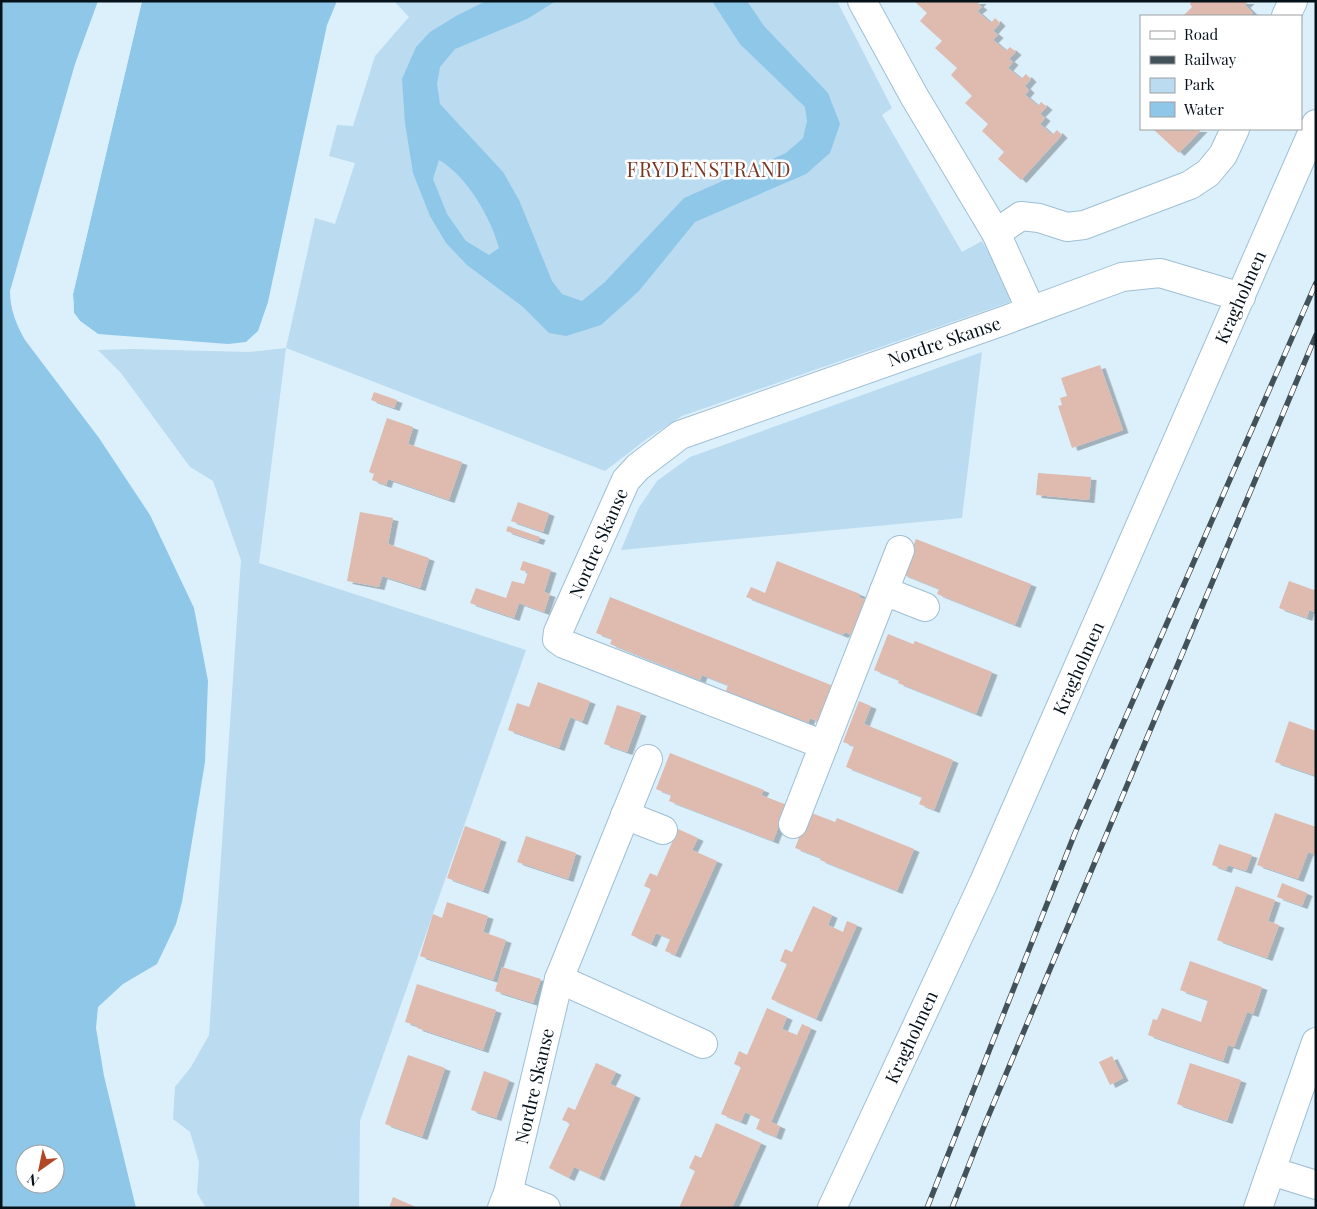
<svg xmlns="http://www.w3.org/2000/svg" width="1317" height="1209" viewBox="0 0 1317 1209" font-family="'Playfair Display',serif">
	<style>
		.green { fill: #badbf0 }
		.water { fill: #8fc7e9; fill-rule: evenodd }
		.pier { fill: #dcf0fc }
		.building { fill: #dfbaaf; filter: url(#shadow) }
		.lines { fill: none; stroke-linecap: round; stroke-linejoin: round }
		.street-casing { stroke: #9fbfd3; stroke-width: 30 }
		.secondary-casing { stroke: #9fbfd3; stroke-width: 30 }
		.street { stroke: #fff; stroke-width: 28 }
		.secondary { stroke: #fff; stroke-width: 28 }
		.rail-casing { stroke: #435159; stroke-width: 5.5 }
		.rail { stroke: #fff; stroke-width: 4; stroke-dasharray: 11; stroke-linecap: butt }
		.labels { text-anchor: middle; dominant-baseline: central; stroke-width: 5; stroke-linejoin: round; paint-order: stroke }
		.street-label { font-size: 18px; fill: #061219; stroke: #fff }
		.quarter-label { font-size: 20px; letter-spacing: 1px; fill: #7a3622; stroke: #fff }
	</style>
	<defs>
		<filter id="shadow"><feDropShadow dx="5.5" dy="3" stdDeviation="0" flood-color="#0004"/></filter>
	</defs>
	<rect width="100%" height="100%" fill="#dcf0fc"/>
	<g class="green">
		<polygon points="394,1 837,1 892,108 882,115 962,252 982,241 1012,292 1010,302 682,416 648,438 605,471 286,348 259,563 526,650 360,1121 359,1208 206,1208 197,1193 199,1162 190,1132 173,1119 175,1087 191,1067 209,1035 241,560 213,481 190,467 121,373 98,350 132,349 249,352 286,348 315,218 335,224 355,163 329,156 337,125 353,126 375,56 409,17"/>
		<polygon points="982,352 962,518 621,550 638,509 657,481 690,457"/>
	</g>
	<g class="water">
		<path d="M1,1h97l-23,63 -65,227c0,18 6,33 15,49l74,98 51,77 44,93 14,73 -3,81 -23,140 -6,22 -19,40 -34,20 -25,23 -2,21 8,48 32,132h-135zM25,1154h30v30h-30z"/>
		<polygon points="142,1 337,1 327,25 268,302 258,331 246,342 228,344 98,334 80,321 74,313 73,294"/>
		<path d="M486,1h70l-29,18 -72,30 -15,18 -3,17 3,20 63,68 16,28 33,81 10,13 20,7 23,-19 79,-84 102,-45 17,-15 4,-17 -2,-14 -65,-63 -28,-43h35l17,25 64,67 12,31 -10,29 -24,21 -111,48 -56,69 -38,34 -35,11 -17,-3 -26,-26 -56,-42 -21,-22 -16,-27 -17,-43 -8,-50 -3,-44 14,-32 14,-15 26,-16zM439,160c28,16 52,58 60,88l-10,7 -23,-14 -19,-27 -14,-35z"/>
	</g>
	<polygon class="pier" points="140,1 142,1 73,294 74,313 80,321 98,334 112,338 98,337 78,323 72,313 71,294"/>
	<g class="building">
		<polygon points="914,1 981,1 978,4 982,7 977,11 991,23 995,18 1000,23 993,31 998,35 993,40 1006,51 1010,47 1016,52 1009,59 1013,62 1008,68 1021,79 1026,74 1031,79 1025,86 1029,90 1025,95 1038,106 1041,102 1047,107 1040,114 1045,118 1040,124 1052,135 1057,130 1062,135 1021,180 998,159 1004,152 982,131 988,124 965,103 972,96 951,75 957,68 935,48 942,41 920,21 927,13"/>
		<polygon points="1192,1 1249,1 1245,5 1253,13 1250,16 1183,16 1192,7 1190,4"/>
		<polygon points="1153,129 1202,129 1179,153"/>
		<polygon points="1100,365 1123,430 1072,448 1058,406 1062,405 1060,398 1067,396 1061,378"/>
		<polygon points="374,392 397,400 394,408 371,400"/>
		<polygon points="387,418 413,427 408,444 462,462 449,500 388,479 386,485 372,480 374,474 369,472"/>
		<polygon points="1038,473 1091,477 1089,500 1036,495"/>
		<polygon points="518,502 549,513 543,532 511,521"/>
		<polygon points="360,512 393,518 388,544 429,558 420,588 382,576 379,587 347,581"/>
		<polygon points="508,526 540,537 538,542 506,531"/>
		<polygon points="916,539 1031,584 1015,625 937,594 939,589 902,574"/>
		<polygon points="523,561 551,570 544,592 550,594 544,612 519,603 514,618 470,603 476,588 506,598 512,581 524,584 528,572 520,570"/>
		<polygon points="777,561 860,594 859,597 870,602 856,637 845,632 843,635 746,597 751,587 765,593"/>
		<polygon points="1289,581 1314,590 1316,585 1316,612 1309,610 1307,618 1279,608"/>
		<polygon points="610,597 836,687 821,723 810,718 808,723 726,691 728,685 702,675 700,680 610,644 612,639 596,633"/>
		<polygon points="888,634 913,644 915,641 992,672 976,714 898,683 899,680 874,670"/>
		<polygon points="538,682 590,701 582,722 570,717 559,748 508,730 517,703 529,707"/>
		<polygon points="859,701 871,706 864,724 953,760 934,810 919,804 922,797 846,767 854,746 843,742"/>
		<polygon points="617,705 641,713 627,752 604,744"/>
		<polygon points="1289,721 1316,731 1316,776 1275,762"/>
		<polygon points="670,753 764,790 761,795 787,805 773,841 669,801 671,795 656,789"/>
		<polygon points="809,812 835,822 837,818 914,849 897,891 820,860 821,858 795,848"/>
		<polygon points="1275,813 1316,827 1316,855 1308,852 1298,879 1257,865"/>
		<polygon points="465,826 501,839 483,891 447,878"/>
		<polygon points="678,829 698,838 692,850 717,861 675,955 665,951 670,939 656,933 651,944 631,935 651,889 644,886 650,873 657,876"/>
		<polygon points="526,836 576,853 568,879 517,862"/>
		<polygon points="1219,844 1252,855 1246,871 1228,865 1226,870 1212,865"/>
		<polygon points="1282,883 1307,893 1302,906 1277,897"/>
		<polygon points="1236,886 1275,900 1268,921 1279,925 1267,958 1217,940"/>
		<polygon points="447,902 488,916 483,932 506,940 493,980 420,956 433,914 442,918"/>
		<polygon points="813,906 832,915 828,925 843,932 847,921 857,925 816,1019 771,999 787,964 780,961 785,949 792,952"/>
		<polygon points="1190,961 1262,987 1253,1014 1247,1012 1234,1047 1228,1045 1223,1061 1148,1035 1153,1019 1157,1020 1162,1008 1201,1022 1208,1000 1180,990"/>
		<polygon points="502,967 541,979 533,1003 495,991"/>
		<polygon points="417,984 496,1010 483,1050 417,1028 418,1026 405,1022"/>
		<polygon points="767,1008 787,1017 782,1029 797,1035 802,1024 811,1028 771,1122 780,1126 776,1137 756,1129 760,1119 745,1112 741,1122 721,1114 741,1067 734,1064 739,1051 747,1055"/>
		<polygon points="408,1055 445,1068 422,1137 385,1124"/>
		<polygon points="1112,1056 1123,1078 1110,1085 1099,1062"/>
		<polygon points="596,1063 616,1072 610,1084 635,1095 599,1178 574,1167 569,1178 549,1168 570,1123 562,1120 568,1107 575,1110"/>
		<polygon points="1190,1063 1241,1080 1227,1121 1177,1104"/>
		<polygon points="484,1071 509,1080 496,1118 471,1110"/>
		<polygon points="716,1123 761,1143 732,1208 679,1208 695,1171 689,1168 695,1155 701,1158"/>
		<polygon points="393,1197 418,1208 389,1208"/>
	</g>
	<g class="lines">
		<defs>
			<g id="street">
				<polyline points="862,1 914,96 996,233 1031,310"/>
				<polyline points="1286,16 1293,1"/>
				<polyline points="996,233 1021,216 1039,218 1067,227 1084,225 1190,185 1208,173 1223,155 1235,129"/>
				<polyline points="884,591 925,607"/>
				<polyline points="824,745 564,644 557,639 558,632 626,480 638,467 680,435 1003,321 1122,277 1160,273 1241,297"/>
				<polyline points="625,815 663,830"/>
				<polyline points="793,824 900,550"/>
				<polyline points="559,979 703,1044"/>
				<polyline points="1271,1171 1316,1185"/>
				<polyline points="508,1193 546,1208"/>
				<polyline points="502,1208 508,1193 559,979 648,759"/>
				<polyline points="1258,1208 1316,1042"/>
			</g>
			<polyline id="secondary" points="832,1208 983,884 1316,124"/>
		</defs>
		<use href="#street" class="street-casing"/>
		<use href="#secondary" class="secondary-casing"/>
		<use href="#street" class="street"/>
		<use href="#secondary" class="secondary"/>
		<defs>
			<g id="rail">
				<polyline points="927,1208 1075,833 1316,283"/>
				<polyline points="952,1208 985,1124 1316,335"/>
			</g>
		</defs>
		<use href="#rail" class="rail-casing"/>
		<use href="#rail" class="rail"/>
	</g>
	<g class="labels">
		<g class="street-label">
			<text transform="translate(1240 297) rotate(-66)">Kragholmen</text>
			<text transform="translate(944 341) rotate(-19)">Nordre Skanse</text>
			<text transform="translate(598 543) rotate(-66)">Nordre Skanse</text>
			<text transform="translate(1078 668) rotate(-66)">Kragholmen</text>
			<text transform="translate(911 1037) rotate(-65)">Kragholmen</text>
			<text transform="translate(534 1086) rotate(-77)">Nordre Skanse</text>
		</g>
		<g class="quarter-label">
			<text x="709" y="168">FRYDENSTRAND</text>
		</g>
	</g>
	<rect width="1317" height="1209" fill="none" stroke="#061219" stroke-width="5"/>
	<rect x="1140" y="15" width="162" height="115" fill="#ffffff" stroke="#9ba0a3"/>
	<rect x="1150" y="31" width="25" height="8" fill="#ffffff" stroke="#9ba0a3"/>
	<text x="1184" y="40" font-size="15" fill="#061219">Road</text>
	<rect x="1150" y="56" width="25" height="8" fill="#435159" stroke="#9ba0a3"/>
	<text x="1184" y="65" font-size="15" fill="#061219">Railway</text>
	<rect x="1150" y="78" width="25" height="15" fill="#badbf0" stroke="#9ba0a3"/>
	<text x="1184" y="90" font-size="15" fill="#061219">Park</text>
	<rect x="1150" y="102" width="25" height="15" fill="#8fc7e9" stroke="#9ba0a3"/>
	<text x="1184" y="115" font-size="15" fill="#061219">Water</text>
	<g transform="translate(40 1169) rotate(213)"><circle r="24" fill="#ffffff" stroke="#9ba0a3"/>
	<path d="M0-4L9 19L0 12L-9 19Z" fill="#b04827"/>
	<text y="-8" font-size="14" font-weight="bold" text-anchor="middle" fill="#061219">N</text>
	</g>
</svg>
